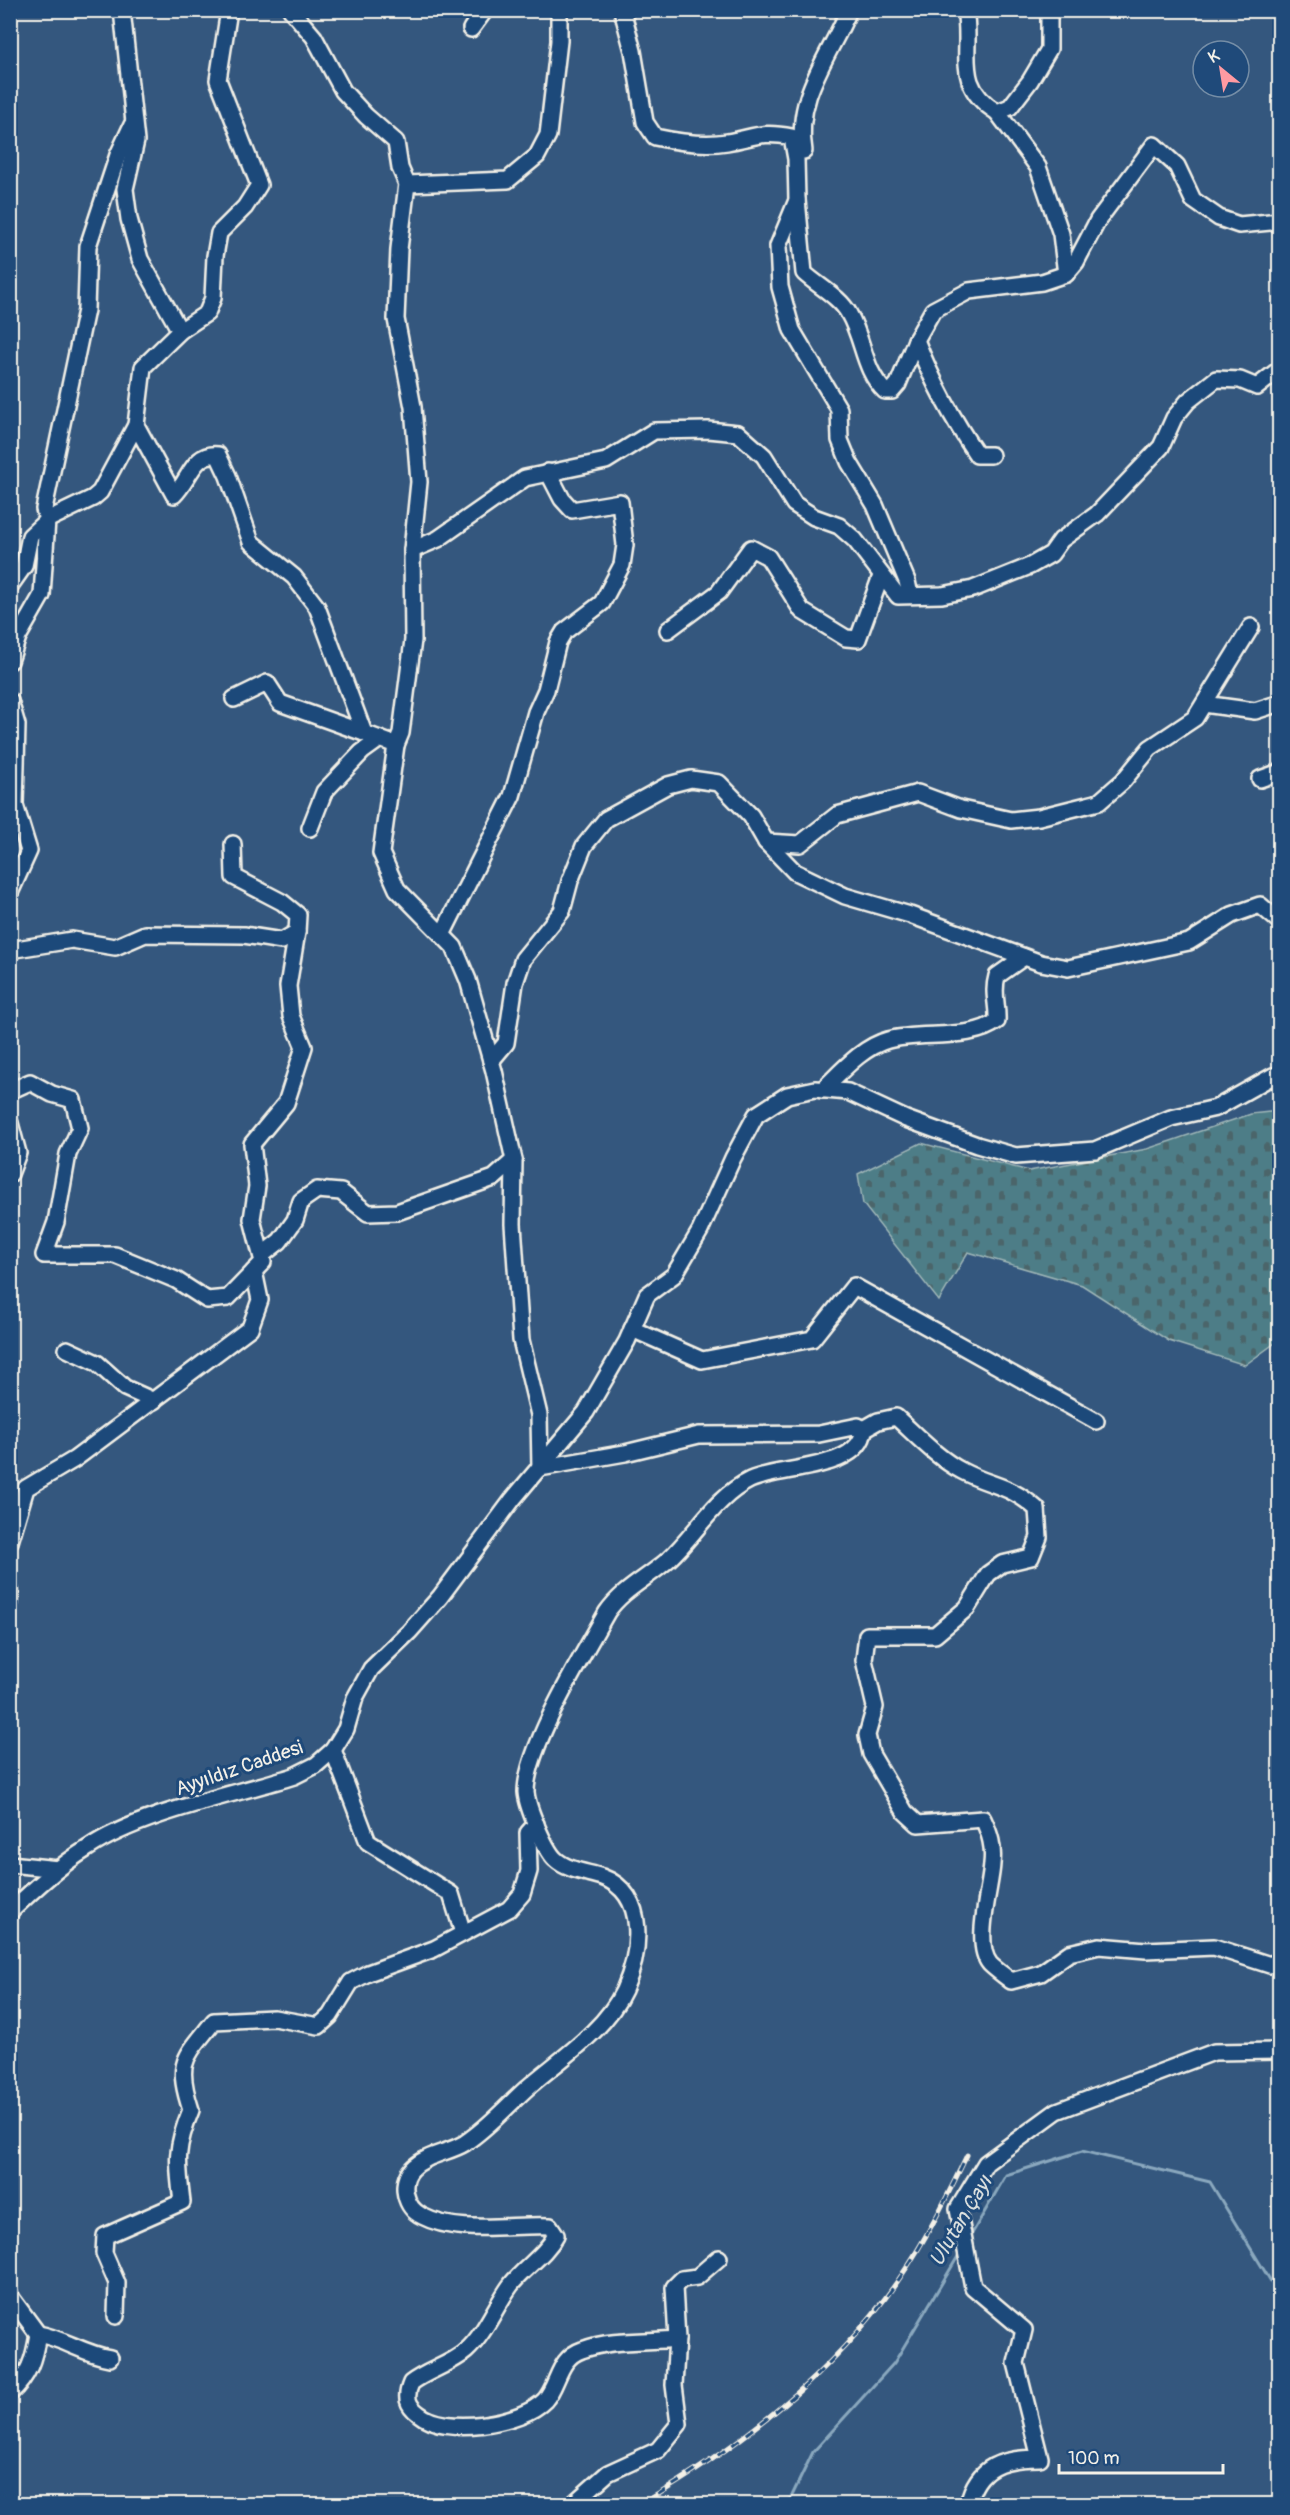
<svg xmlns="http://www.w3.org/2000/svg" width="1290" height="2515" viewBox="0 0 1290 2515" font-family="Pangolin,sans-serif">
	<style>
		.cemetery { fill: url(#cemetery-stones); stroke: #a0b7b8; stroke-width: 1.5 }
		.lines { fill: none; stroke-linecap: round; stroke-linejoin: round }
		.stream { stroke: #8aa8be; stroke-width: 3 }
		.minor-casing { stroke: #f4f1e8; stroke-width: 20 }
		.minor { stroke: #1f4a7a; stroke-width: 15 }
		.rail-casing { stroke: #f4f1e8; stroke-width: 5 }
		.rail { stroke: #1f4a7a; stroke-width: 3; stroke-dasharray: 9; stroke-linecap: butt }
		.labels { text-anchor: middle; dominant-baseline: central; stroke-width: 6; stroke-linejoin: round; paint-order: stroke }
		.street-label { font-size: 20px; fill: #f4f1e8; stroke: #1f4a7a }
		.water-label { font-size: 21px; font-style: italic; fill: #dadfde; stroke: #1f4a7a }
	</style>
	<defs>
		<pattern id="cemetery-stones" width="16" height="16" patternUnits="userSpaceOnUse" patternTransform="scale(1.5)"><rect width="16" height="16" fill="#4d7d87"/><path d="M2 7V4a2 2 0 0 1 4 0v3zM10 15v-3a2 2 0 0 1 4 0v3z" fill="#4b656a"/></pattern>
	</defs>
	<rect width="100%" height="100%" fill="#34577e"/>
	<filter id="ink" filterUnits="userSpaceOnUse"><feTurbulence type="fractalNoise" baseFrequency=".0167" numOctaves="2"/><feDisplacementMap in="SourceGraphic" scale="12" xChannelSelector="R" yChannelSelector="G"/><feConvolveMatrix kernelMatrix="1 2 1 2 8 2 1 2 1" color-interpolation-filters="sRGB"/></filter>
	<g filter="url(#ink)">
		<polygon class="cemetery" points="1279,1111 1279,1340 1245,1365 1169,1341 1082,1285 968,1252 939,1301 863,1204 858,1174 921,1143 1029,1171 1147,1149 1251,1114"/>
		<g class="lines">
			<g class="stream">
				<polyline points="970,2237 1006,2175 1082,2151 1210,2182 1275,2288 1280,2282"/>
				<polyline points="788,2504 813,2452 894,2363 960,2253"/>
			</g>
			<defs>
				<g id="minor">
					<polyline points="122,10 136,141 125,189 129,219 140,259 180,331"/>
					<polyline points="291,10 314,37 343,91 366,116 396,142 400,168 407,184 399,249 396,319 413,407 419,482 412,550 413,640 401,733 396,745 381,853 397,889 454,947 468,980 494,1071 514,1160 513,1224 521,1340 539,1415 540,1468"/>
					<path d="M622,10l11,41 12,71 10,15c23,5 48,9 72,5 29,-5 34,-11 65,-5l4,22 1,41 -19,46 2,41 12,43 47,79 1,31 9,22 26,43 32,76 3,14"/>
					<path d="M965,10c8,41 -13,75 32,102l13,-5 20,-26 19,-32v-39"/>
					<polyline points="471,29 485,10"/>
					<polyline points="997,112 1038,167 1061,234 1066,274"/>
					<path d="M804,151c-10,-53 25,-94 45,-141"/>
					<polyline points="407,184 508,180 537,156 548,135 559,41 559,10"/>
					<path d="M797,200l7,73c14,13 36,24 45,41 15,26 14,56 36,77h7l6,-7 18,-44 17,-30 36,-19 73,-9 24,-8 10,-12 22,-42 56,-75 23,21 16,34 26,18 20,7 41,-4"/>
					<path d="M916,340c17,43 35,77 61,115h14"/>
					<path d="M136,425l38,70c16,-15 19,-43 44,-40l10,21 23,66 43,35 23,30 47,126 32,12"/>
					<polyline points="412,550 438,539 525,478 606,461 654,431 708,430 738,433 764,456 794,504 814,517 839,526 855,540 898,596 942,595 973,589 1030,566 1051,554 1061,540 1097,514 1161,447 1174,418 1188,401 1216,379 1240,380 1257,387 1280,369"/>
					<polyline points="10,586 24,566 30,536 47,520 93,498 100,492 136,425 143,367 180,331 207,313 213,298 215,256 219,233 245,207 259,185 218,80 229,10"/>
					<polyline points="668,630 719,592 751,548 768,557 802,611 846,638 858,639 881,576"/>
					<polyline points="10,661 18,637 42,595 47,520 44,509 86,310 88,246 118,155 132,125"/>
					<polyline points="234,699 267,683 280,703 364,733"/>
					<polyline points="10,701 17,725 15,805 29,851 10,893"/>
					<polyline points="1204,704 1255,711 1280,703"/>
					<polyline points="1260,779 1280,772"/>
					<polyline points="310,828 324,792 362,752 380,739"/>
					<polyline points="766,842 800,844 837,815 918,793 961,809 1011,820 1039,817 1099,802 1123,781 1150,748 1195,718 1251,627"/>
					<polyline points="442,935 512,796 536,712 546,690 558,642 564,632 602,603 622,565 625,545 620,502 572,510 562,499 548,472"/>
					<polyline points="10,950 72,940 115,947 145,934 244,935 282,941 297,932 298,915 282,902 234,877 233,844"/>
					<polyline points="491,1061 506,1043 515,983 523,959 562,911 570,881 584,846 606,819 668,785 691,779 719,783 751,816 766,842 795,872 845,896 910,915 1041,963 1068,968 1189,942 1232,915 1260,905 1280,922"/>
					<path d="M822,1090c19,-18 40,-43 66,-50 32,-9 84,1 109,-19 1,-18 -5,-27 0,-45l27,-19"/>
					<polyline points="10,1091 30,1082 52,1094 73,1100 80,1128 68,1154 56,1222 44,1255 115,1255 176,1280 207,1300 228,1298 263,1262 252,1219 257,1186 252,1144 286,1103 304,1047 291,1016 288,986 297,932"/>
					<polyline points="10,1123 18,1153 10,1174"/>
					<polyline points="262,1255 280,1241 295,1220 301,1201 317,1190 341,1192 368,1213 397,1212 494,1178 514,1160"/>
					<polyline points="632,1329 702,1360 812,1339 854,1286 1096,1421"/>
					<polyline points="67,1349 97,1363 125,1388 154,1401"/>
					<path d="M864,1429l14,-8 18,-4c21,19 41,41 66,54 30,16 47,13 75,38l2,28 -8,20 -29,7 -14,10 -21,34 -32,27h-68l-3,25 11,47 -8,28 4,19 34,58 13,12 65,-5c7,15 11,28 9,45 -1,23 -19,80 -2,100 6,6 15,12 21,17l30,-8 28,-20 30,-7 47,4 68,-3 56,18 10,-5"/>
					<path d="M540,1468l85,-15 74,-18 120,-1 39,-8 6,3c-3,42 -84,37 -114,51 -35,17 -53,53 -81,79 -21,19 -46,30 -62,53 -23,41 -81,136 -81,180 1,15 19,57 29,67 13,12 32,13 47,18 47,17 38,77 22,113 -19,41 -64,69 -97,98 -21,19 -38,39 -62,55 -16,10 -39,11 -53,26 -13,14 -7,39 10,47 36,19 89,8 128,10l6,9c-11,21 -33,33 -46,51 -15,21 -25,48 -44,65 -16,14 -38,19 -55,32 -6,14 -4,22 8,31 26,22 103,10 126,-14 14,-16 13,-42 37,-50 29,-11 65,-8 95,-11"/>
					<polyline points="10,1542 26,1488 75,1459 250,1328 260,1300 254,1271"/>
					<polyline points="10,1590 10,1602"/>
					<polyline points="333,1750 368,1842 451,1894 463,1933"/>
					<polyline points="10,1864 58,1869"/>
					<path d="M10,1912c25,-24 49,-46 78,-64 52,-35 145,-53 206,-72l22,-11 17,-15 13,-21 9,-31 16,-29 38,-37 31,-35 73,-98 73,-87 41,-71 20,-46 27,-20 26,-44 33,-73 23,-43 31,-20 28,-6 33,3 58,27 71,26 39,11 79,-6 76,-32 45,-10 57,-32 7,7"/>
					<path d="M10,2296l28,38c-4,25 -9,42 -28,59"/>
					<path d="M116,2316l1,-33 -13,-30 1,-17 77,-34c-5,-40 -7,-54 9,-92 -16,-49 -6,-52 23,-89l60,-3 45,8 11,-10 21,-34 17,-9 66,-24 75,-40 13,-15 7,-23 -1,-38 8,-9"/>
					<path d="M38,2334c25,4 46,20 72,24"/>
					<polyline points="573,2504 608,2473 658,2450 679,2424 674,2385 677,2339 674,2287 682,2279 697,2277 719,2258"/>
					<path d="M968,2504c9,-39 35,-46 72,-46l-24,-95 8,-33 -51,-43 -15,-78 28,-46 71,-52 157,-59 66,-1"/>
				</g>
			</defs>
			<use href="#minor" class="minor-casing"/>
			<use href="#minor" class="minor"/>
			<defs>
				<path id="rail" d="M642,2504c98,-58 189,-128 255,-222 28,-40 49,-83 70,-127"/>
			</defs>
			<use href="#rail" class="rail-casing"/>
			<use href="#rail" class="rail"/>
		</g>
	</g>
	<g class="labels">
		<g class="street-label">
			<text transform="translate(239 1768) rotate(-19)">Ayyıldız Caddesi</text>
		</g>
		<g class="water-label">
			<text transform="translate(961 2221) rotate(-59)">Ulutan Çayı</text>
		</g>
	</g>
	<rect width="1290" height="2515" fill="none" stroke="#1f4a7a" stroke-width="36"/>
	<rect x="18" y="18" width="1254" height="2479" fill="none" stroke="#f4f1e8" stroke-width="2" filter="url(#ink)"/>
	<g transform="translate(1221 69) rotate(330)"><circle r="28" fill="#1f4a7a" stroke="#748da6" stroke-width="1.5"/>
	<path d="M0-4.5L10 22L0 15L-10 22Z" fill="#ff9aa2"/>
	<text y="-9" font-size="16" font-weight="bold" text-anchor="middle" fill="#f4f1e8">K</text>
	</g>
	<path d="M1059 2464v9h164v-9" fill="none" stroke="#f4f1e8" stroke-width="3"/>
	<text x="1068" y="2464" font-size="18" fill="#f4f1e8" stroke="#1f4a7a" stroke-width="4.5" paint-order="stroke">100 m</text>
</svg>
